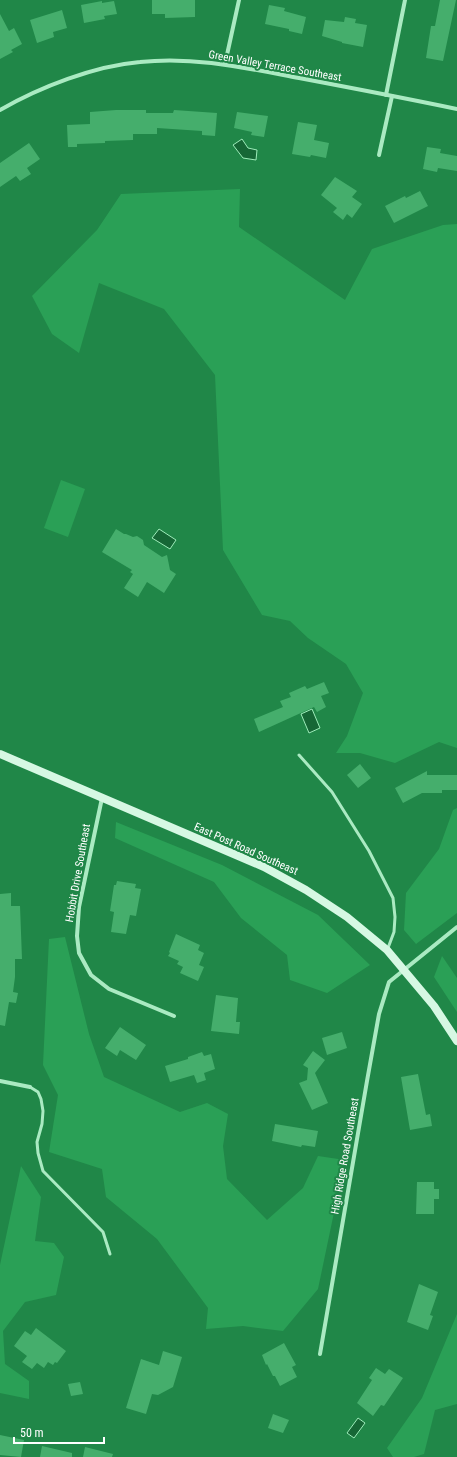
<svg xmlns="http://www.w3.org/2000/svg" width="457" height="1457" viewBox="0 0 457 1457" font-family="'Roboto Condensed',sans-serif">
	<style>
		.green { fill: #2aa056 }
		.water { fill: #166736; stroke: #9eecba }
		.building { fill: #45ae6c }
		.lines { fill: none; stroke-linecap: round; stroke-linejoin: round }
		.lane { stroke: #aaeac2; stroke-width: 3 }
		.street { stroke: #aaeac2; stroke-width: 4 }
		.secondary { stroke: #d6f8e3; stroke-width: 8 }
		.labels { text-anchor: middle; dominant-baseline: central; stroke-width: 4; stroke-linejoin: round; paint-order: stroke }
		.street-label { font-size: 11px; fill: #fff; stroke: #208748 }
	</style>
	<rect width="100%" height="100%" fill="#208748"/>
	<g class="green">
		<polygon points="240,189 239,227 345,300 372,249 443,225 457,224 457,748 439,742 395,763 360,753 336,753 347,736 363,693 346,664 308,638 290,621 262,615 223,550 215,375 164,309 99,283 79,353 52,334 32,296 97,230 121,194"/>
		<polygon points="61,480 85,489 68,537 44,528"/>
		<polygon points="457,808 457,913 416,944 404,930 406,893 439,849 453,810"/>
		<polygon points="116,822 222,865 318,915 370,965 327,993 290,980 287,955 241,918 214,882 115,838"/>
		<polygon points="65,937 89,1034 104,1077 180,1112 207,1103 228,1114 223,1146 227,1179 267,1220 303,1188 318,1156 345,1160 318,1289 283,1331 243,1326 206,1329 208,1308 157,1239 106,1197 102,1169 49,1152 58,1095 43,1065 49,939"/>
		<polygon points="442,956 457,978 457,1012 434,977"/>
		<polygon points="21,1166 41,1197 35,1241 54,1243 64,1257 56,1295 25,1302 3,1331 5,1364 29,1381 29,1399 0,1393 0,1265"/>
		<polygon points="457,1314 457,1404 435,1410 424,1454 414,1457 393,1457 387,1448 422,1398"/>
	</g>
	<g class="water">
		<polygon points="242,139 248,148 257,150 256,160 243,158 233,145"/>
		<polygon points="159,529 176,540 170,549 152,538"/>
		<polygon points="312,709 320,728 309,733 301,714"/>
		<polygon points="358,1418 365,1423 354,1438 347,1433"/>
	</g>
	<g class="building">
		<polygon points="152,0 195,0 195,17 165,18 165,14 152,14"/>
		<polygon points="440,0 456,0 443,61 426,58 431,26 435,26"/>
		<polygon points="102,1 102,3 114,1 117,14 104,16 105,19 84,23 81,5"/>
		<polygon points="269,5 285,8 284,11 306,17 302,34 289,31 289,29 265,24"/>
		<polygon points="62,10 67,28 53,32 54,37 37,43 30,20"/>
		<polygon points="0,14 9,31 14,28 22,44 11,50 13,52 0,59"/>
		<polygon points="345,17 356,19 355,23 367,25 363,47 342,43 342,42 322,36 325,20 344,22"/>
		<polygon points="116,110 146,110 146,113 173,113 174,110 217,113 215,136 202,135 202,131 157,128 157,134 133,134 133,140 105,141 105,143 77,144 77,147 68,147 67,125 90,124 90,112"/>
		<polygon points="237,112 268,116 264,137 251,135 252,132 234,128"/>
		<polygon points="298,122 317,125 314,140 329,143 326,158 311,155 310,157 292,154"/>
		<polygon points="29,143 40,159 27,168 31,174 20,181 16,176 0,187 0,163"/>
		<polygon points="427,147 441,149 440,153 457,156 457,171 438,168 437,172 423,169"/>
		<polygon points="335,177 357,191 352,197 362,204 352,218 347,214 343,220 333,212 337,208 321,195"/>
		<polygon points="420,191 428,206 394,223 385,206 405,196 406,198"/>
		<polygon points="116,529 124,534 126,534 133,537 137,536 143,540 144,545 162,557 167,555 170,570 176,574 164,593 147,582 138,597 124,588 133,574 130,572 132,570 102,552"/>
		<polygon points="324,682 329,693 321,696 326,707 317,712 314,707 259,732 254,719 283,707 280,701 291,697 289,693 305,686 307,689"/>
		<polygon points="360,764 371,778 358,788 347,775"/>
		<polygon points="427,771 427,775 457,775 457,790 442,790 442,793 422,793 403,803 395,788"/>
		<polygon points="117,881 136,884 135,888 141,889 136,916 130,915 126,934 111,932 114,912 110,911 114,885 116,885"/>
		<polygon points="11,893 11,906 20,906 22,959 15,959 15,977 13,992 18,993 16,1003 9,1002 5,1026 0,1025 0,894"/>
		<polygon points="176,934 200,945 198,950 204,953 199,965 204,967 198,981 180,973 183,967 177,964 179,961 168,956 170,953 169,952"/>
		<polygon points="216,995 238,998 236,1022 240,1022 239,1034 211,1031"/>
		<polygon points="120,1027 146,1045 136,1060 120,1050 117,1056 105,1048"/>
		<polygon points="342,1032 347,1048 327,1055 322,1038"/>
		<polygon points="313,1051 325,1060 315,1073 328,1103 312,1110 299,1083 307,1080 308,1068 303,1065"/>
		<polygon points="202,1052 204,1056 211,1054 215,1069 204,1073 206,1080 197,1083 194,1075 170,1082 165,1066 188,1059 188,1057"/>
		<polygon points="418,1074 426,1115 430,1114 432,1126 410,1130 401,1077"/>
		<polygon points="275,1124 318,1131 315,1147 302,1145 301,1147 272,1141"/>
		<polygon points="417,1182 434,1182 434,1189 439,1189 439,1199 434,1199 434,1214 416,1214"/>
		<polygon points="419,1284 438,1292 430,1315 433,1316 428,1330 407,1322"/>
		<polygon points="36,1328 66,1351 57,1363 55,1362 53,1365 48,1362 44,1368 37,1363 32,1369 22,1362 27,1356 14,1346 25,1331 31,1335"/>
		<polygon points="284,1343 296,1365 292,1367 297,1377 280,1386 275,1376 273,1376 267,1364 266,1365 262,1355"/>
		<polygon points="163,1351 182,1357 173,1387 158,1395 152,1394 146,1414 126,1408 141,1359 159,1365"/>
		<polygon points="376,1368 385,1374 389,1369 403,1378 384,1406 381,1405 373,1416 357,1403 372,1380 369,1378"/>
		<polygon points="80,1382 83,1394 71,1396 68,1384"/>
		<polygon points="273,1414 289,1420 283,1433 268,1428"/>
		<polygon points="0,1435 24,1440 21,1457 0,1455"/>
		<polygon points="42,1446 72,1453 72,1457 40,1457"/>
		<polygon points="85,1447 113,1454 112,1457 83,1457"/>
	</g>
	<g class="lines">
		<g class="lane">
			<polyline points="299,755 332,792 369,851 393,898 395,917 394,932 388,948"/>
			<polyline points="30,1087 38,1092 41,1099 43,1111 42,1124 37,1142 38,1153 43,1171 103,1232 110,1254"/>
		</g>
		<g class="street">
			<polyline points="225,64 239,0"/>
			<polyline points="386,95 405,0"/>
			<path d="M0,110c40,-23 94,-44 140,-48 54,-6 106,6 159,16 53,10 105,20 158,31"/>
			<polyline points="379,155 392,96"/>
			<polyline points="102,798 79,907 77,936 79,953 91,975 109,989 174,1016"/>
			<polyline points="0,1081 30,1087"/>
			<polyline points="320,1354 367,1081 379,1014 389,982 457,927"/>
		</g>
		<polyline class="secondary" points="0,754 264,867 306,890 347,917 387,950 434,1006 457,1041"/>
	</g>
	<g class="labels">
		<g class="street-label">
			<text transform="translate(275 66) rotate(10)">Green Valley Terrace Southeast</text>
			<text transform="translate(246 849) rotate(24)">East Post Road Southeast</text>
			<text transform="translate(78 873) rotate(-80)">Hobbit Drive Southeast</text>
			<text transform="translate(345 1156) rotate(-80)">High Ridge Road Southeast</text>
		</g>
	</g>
	<path d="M14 1437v6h90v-6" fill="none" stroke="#ffffff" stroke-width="2"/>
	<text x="20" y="1437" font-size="12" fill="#ffffff" stroke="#208748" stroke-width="3" paint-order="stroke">50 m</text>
</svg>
